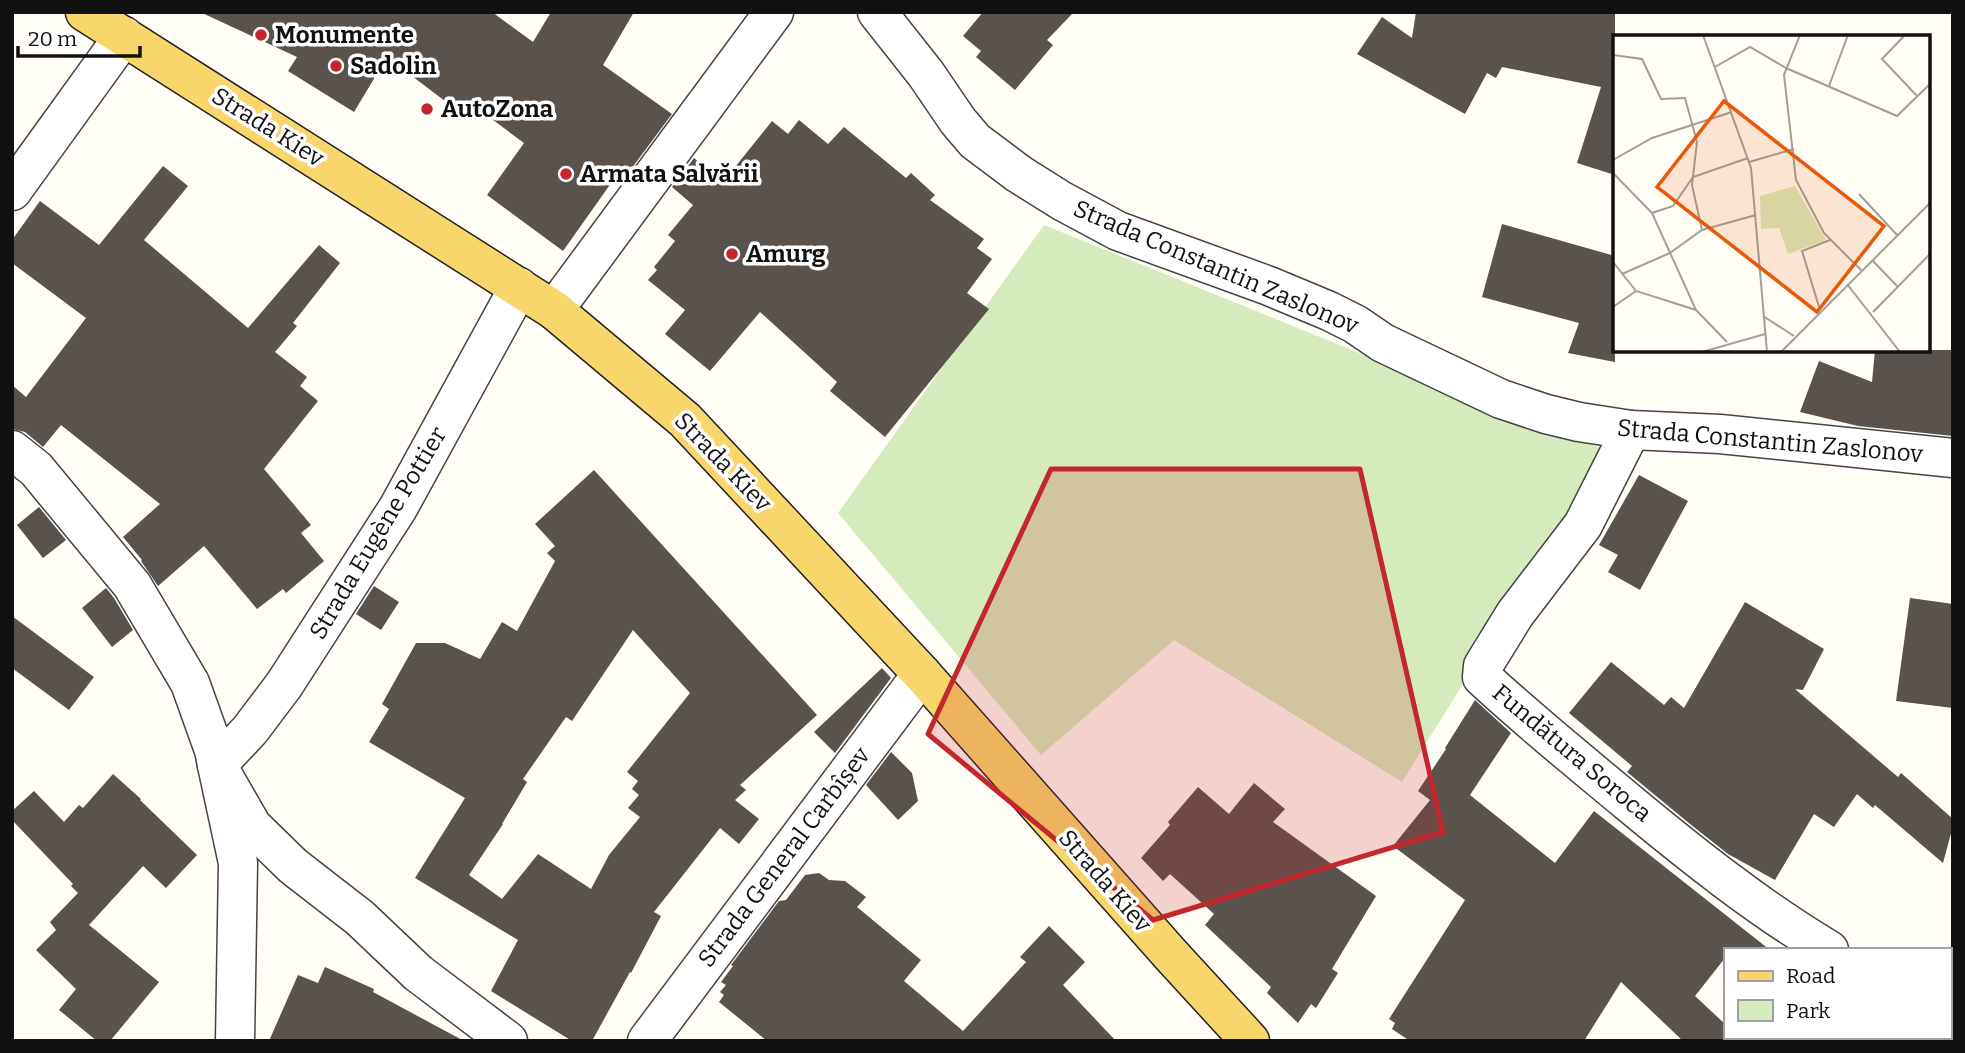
<svg xmlns="http://www.w3.org/2000/svg" width="1965" height="1053" viewBox="0 0 1965 1053" font-family="Bitter,serif">
	<style>
		.green { fill: #d5ebbd }
		.building { fill: #5a524d; fill-rule: evenodd }
		.lines { fill: none; stroke-linecap: round; stroke-linejoin: round }
		.minor-casing { stroke: #444; stroke-width: 41 }
		.major-casing { stroke: #222; stroke-width: 41 }
		.minor { stroke: #fff; stroke-width: 38 }
		.major { stroke: #f9d66b; stroke-width: 38 }
		.marked { fill: #c4262e; fill-opacity: 0.2; stroke: #c4262e; stroke-width: 5; stroke-linejoin: round }
		.poi-dot { fill: #c4262e; stroke: #fff; stroke-width: 2.5 }
		.labels { text-anchor: middle; dominant-baseline: central; stroke-width: 7; stroke-linejoin: round; paint-order: stroke }
		.poi-label { font-size: 24px; font-weight: bold; fill: #111; stroke: #fff; text-anchor: start }
		.street-label { font-size: 24px; fill: #111; stroke: #fff }
		.inset-road { fill: none; stroke: #a09f9a; stroke-width: 2 }
		.view { fill: #e8590c; fill-opacity: 0.15; stroke: #e8590c; stroke-width: 3.5 }
		.inset-edge { fill: none; stroke: #111; stroke-width: 3.5 }
	</style>
	<rect width="100%" height="100%" fill="#fffdf5"/>
	<polygon class="green" points="1044,225 1352,350 1608,451 1402,782 1174,640 1041,755 838,513"/>
	<g class="building">
		<polygon points="200,12 492,12 533,42 551,12 634,12 603,65 672,114 620,184 614,179 563,251 487,195 524,143 466,100 458,111 387,57 354,112 288,71 297,57"/>
		<polygon points="983,12 1074,12 1047,40 1053,45 1015,90 976,57 981,51 963,36"/>
		<polygon points="1416,12 1615,12 1615,175 1577,163 1601,87 1502,67 1496,78 1487,73 1465,114 1357,54 1382,17 1412,38"/>
		<polygon points="799,120 828,144 844,127 906,178 911,173 935,195 930,200 984,239 977,248 992,259 967,293 989,309 885,437 830,391 837,382 760,312 710,371 665,334 685,310 648,280 657,270 654,267 675,241 668,235 693,205 672,187 694,158 723,182 772,121 788,134"/>
		<polygon points="163,166 188,186 144,240 248,328 319,245 340,263 293,323 297,326 275,352 307,377 300,386 318,401 264,469 311,525 301,533 324,561 286,593 283,589 257,609 204,546 158,586 141,561 142,560 123,537 160,504 61,425 43,447 25,432 12,429 12,385 26,397 86,318 12,263 12,240 40,201 99,245"/>
		<polygon points="1502,224 1615,256 1615,362 1568,353 1579,323 1482,297"/>
		<polygon points="1875,350 1953,350 1953,436 1858,426 1800,412 1819,361 1872,382"/>
		<path d="M594,470l223,245 -77,70 6,5 -11,10 24,19 -20,25 -19,-16 -66,84 7,4 -30,57 -1,-1 -38,69h-20l-81,-50 27,-51 -103,-62 50,-80 -96,-56 20,-33 -7,-5 34,-61h29l35,16 22,-37 15,9 38,-70 -8,-8 8,-7 -20,-22zM633,630l57,63 -63,79 11,9 -6,8 7,6 -11,13 12,9 -31,38 -18,34 -53,-35 -36,45 -33,-24 34,-51h-1l25,-42 -4,-3 43,-62 6,4z"/>
		<polygon points="1639,475 1688,501 1640,590 1608,572 1618,555 1599,545"/>
		<polygon points="39,507 66,540 43,558 17,525"/>
		<polygon points="374,586 399,602 381,630 356,614"/>
		<polygon points="106,588 114,598 133,630 112,647 82,608"/>
		<polygon points="1910,598 1953,604 1953,708 1896,701"/>
		<polygon points="1745,602 1824,649 1803,690 1795,689 1898,777 1901,773 1953,819 1953,826 1943,863 1875,805 1873,808 1857,794 1834,827 1814,814 1775,880 1728,854 1690,824 1627,772 1632,766 1569,713 1611,662 1664,705 1671,697 1684,708"/>
		<polygon points="12,616 94,677 69,710 12,668"/>
		<polygon points="882,668 891,678 835,753 814,732"/>
		<polygon points="1475,700 1511,733 1470,795 1555,863 1594,811 1770,950 1725,950 1725,958 1695,996 1725,1024 1725,1037 1740,1037 1743,1041 1683,1041 1621,982 1584,1041 1410,1041 1392,1029 1395,1023 1389,1019 1465,900 1393,846 1430,800 1418,791 1446,749 1445,748"/>
		<polygon points="891,752 912,773 918,801 898,820 866,785"/>
		<polygon points="113,774 141,799 140,800 197,855 166,888 143,866 89,925 159,982 110,1041 97,1041 59,1010 76,989 36,950 56,930 50,922 78,893 71,886 73,884 12,820 12,811 34,791 64,822 79,805 83,808"/>
		<polygon points="1254,783 1285,809 1273,822 1376,896 1332,969 1338,973 1316,1008 1311,1004 1298,1023 1267,993 1271,987 1205,925 1214,914 1170,874 1163,881 1141,858 1170,825 1168,822 1198,787 1229,814"/>
		<polygon points="819,873 829,880 845,881 866,897 857,907 921,960 904,981 963,1031 1026,962 1020,957 1049,926 1085,962 1063,985 1116,1041 767,1041 719,1002 724,995 720,992 726,985 721,982 733,966 731,965 779,901 786,900 805,875"/>
		<polygon points="325,967 374,989 373,992 464,1041 269,1041 298,975 318,983"/>
	</g>
	<g class="lines">
		<defs>
			<g id="minor">
				<polyline points="877,12 926,74 958,121 975,141 1019,174 1062,201 1118,231 1269,286 1329,311 1355,324 1383,343 1501,399 1546,414 1579,422 1631,430 1720,434 1953,458"/>
				<polyline points="12,191 124,36"/>
				<polyline points="554,310 774,12"/>
				<path d="M1631,430l-48,95 -68,89 -32,52 -1,11c47,44 97,84 146,125 64,53 129,105 201,148"/>
				<polyline points="12,450 36,469 132,585 190,683 214,750 217,765 252,826 293,866 360,918 418,973 508,1041"/>
				<polyline points="1949,1009 1953,1011"/>
				<polyline points="235,1041 238,863 217,765 250,730 284,685 398,508 519,287"/>
				<polyline points="647,1041 922,674"/>
			</g>
			<polyline id="major" points="85,12 554,310 685,420 922,674 1171,955 1250,1041"/>
		</defs>
		<use href="#minor" class="minor-casing"/>
		<use href="#major" class="major-casing"/>
		<use href="#minor" class="minor"/>
		<use href="#major" class="major"/>
	</g>
	<path class="marked" d="M1051,469h309l83,363 -290,88 -225,-186z"/>
	<g class="poi-dot">
		<circle cx="261" cy="35" r="7"/>
		<circle cx="336" cy="66" r="7"/>
		<circle cx="427" cy="109" r="7"/>
		<circle cx="566" cy="174" r="7"/>
		<circle cx="732" cy="254" r="7"/>
	</g>
	<g class="labels">
		<g class="poi-label">
			<text x="275" y="35">Monumente</text>
			<text x="350" y="66">Sadolin</text>
			<text x="441" y="109">AutoZona</text>
			<text x="580" y="174">Armata Salvării</text>
			<text x="746" y="254">Amurg</text>
		</g>
		<g class="street-label">
			<text transform="translate(268 127) rotate(32)">Strada Kiev</text>
			<text transform="translate(1216 267) rotate(23)">Strada Constantin Zaslonov</text>
			<text transform="translate(1770 441) rotate(5)">Strada Constantin Zaslonov</text>
			<text transform="translate(723 462) rotate(46)">Strada Kiev</text>
			<text transform="translate(378 533) rotate(-59)">Strada Eugène Pottier</text>
			<text transform="translate(1572 753) rotate(40)">Fundătura Sorocа</text>
			<text transform="translate(784 857) rotate(-53)">Strada General Carbîșev</text>
			<text transform="translate(1105 881) rotate(49)">Strada Kiev</text>
		</g>
	</g>
	<g transform="translate(1613 35)">
		<rect width="317" height="317" fill="#fffdf5"/>
		<path d="M182,151l31,54 -38,14 -9,-26 -18,1 -1,-33z" fill="#d5ebbd"/>
		<path class="inset-road" d="M90,0l48,133 16,184M187,0l-16,40 12,105 28,53 37,37M292,0l-23,24 36,38M0,20l29,4 19,40 24,-1 12,44 -5,43 10,45M102,32l35,-20 36,21 111,48 33,-32M216,51l19,-51M0,125l39,-22 80,-26M136,127l45,-13M0,138l39,40 44,97M246,159l38,41M39,178l21,-7 20,-29 55,-19M259,225l25,26M0,227l23,29 60,19 31,32M9,239l48,-21 32,-23 54,-15M234,249l53,68M0,272l23,-16M207,275l-18,-59 28,-11M260,277l57,-58M150,281l31,20M89,317l63,-18M168,317l149,-149"/>
		<path class="view" d="M111,66l160,125 -67,86 -160,-125z"/>
		<rect width="317" height="317" class="inset-edge"/>
	</g>
	<rect width="1965" height="1053" fill="none" stroke="#111111" stroke-width="28"/>
	<rect x="1724" y="948" width="228" height="91" fill="#ffffff" stroke="#a0a0a0" stroke-width="2"/>
	<rect x="1738" y="971" width="35" height="10" fill="#f9d66b" stroke="#a0a0a0" stroke-width="2"/>
	<text x="1786" y="983" font-size="21" fill="#111111">Road</text>
	<rect x="1738" y="1000" width="35" height="21" fill="#d5ebbd" stroke="#a0a0a0" stroke-width="2"/>
	<text x="1786" y="1018" font-size="21" fill="#111111">Park</text>
	<path d="M18 46v10h122v-10" fill="none" stroke="#111111" stroke-width="3.5"/>
	<text x="28" y="46" font-size="21" fill="#111111" stroke="#ffffff" stroke-width="5" paint-order="stroke">20 m</text>
</svg>
